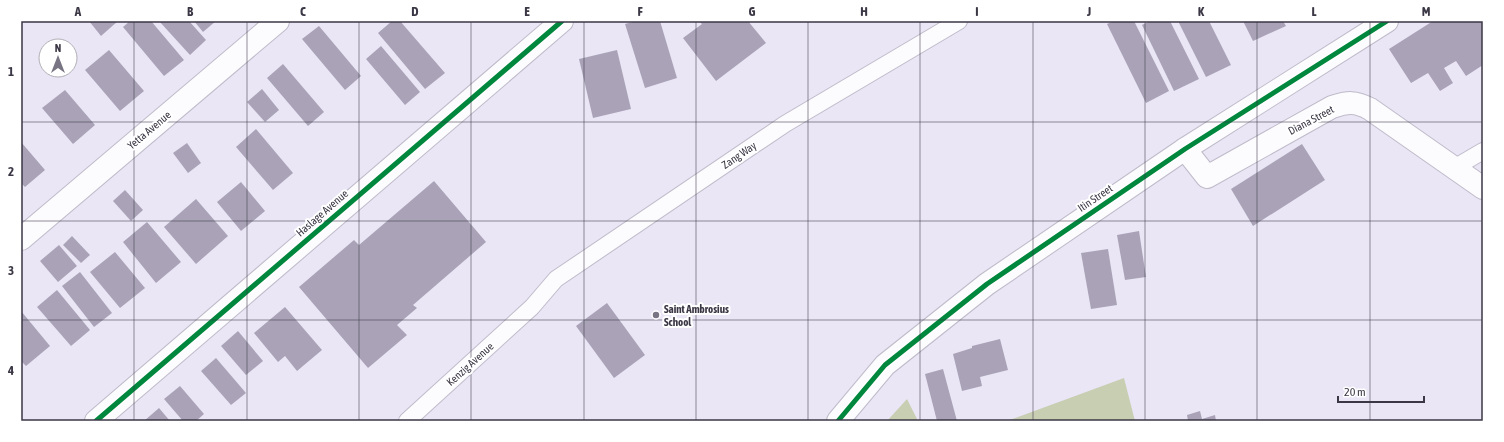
<svg xmlns="http://www.w3.org/2000/svg" width="1504" height="442" viewBox="0 0 1504 442" font-family="'Asap Condensed',sans-serif">
	<style>
		.green { fill: #c8ceb2 }
		.building { fill: #aaa3b8 }
		.lines { fill: none; stroke-linecap: round; stroke-linejoin: round }
		.service-casing { stroke: #bfbbc9; stroke-width: 18 }
		.minor-casing { stroke: #bfbbc9; stroke-width: 24 }
		.service { stroke: #fcfbfe; stroke-width: 16 }
		.minor { stroke: #fcfbfe; stroke-width: 22 }
		.cycleway-casing { stroke: #fff; stroke-width: 8 }
		.cycleway { stroke: #00873e; stroke-width: 5 }
		.grid { fill: none; stroke: #3b3745; stroke-width: 1; stroke-opacity: 0.55 }
		.poi-dot { fill: #787483; stroke: #fff; stroke-width: 1.5 }
		.labels { text-anchor: middle; dominant-baseline: central; stroke-width: 4; stroke-linejoin: round; paint-order: stroke }
		.street-label { font-size: 11px; fill: #3b3745; stroke: #fff }
		.poi-label { font-size: 11px; font-weight: bold; fill: #3b3745; stroke: #fff; text-anchor: start }
		.neatline { fill: none; stroke: #3b3745; stroke-width: 1.5 }
		.grid-label { font-size: 13px; text-anchor: middle; font-weight: bold; fill: #3b3745 }
	</style>
	<rect width="100%" height="100%" fill="#eae6f6"/>
	<g class="green">
		<polygon points="1124,378 1135,421 1007,421"/>
		<polygon points="907,399 918,421 887,421"/>
	</g>
	<g class="building">
		<polygon points="89,21 118,21 101,36"/>
		<polygon points="130,21 151,21 184,60 164,76 123,27"/>
		<polygon points="159,21 189,21 206,40 190,55"/>
		<polygon points="194,21 216,21 203,32"/>
		<polygon points="392,21 400,21 445,73 425,89 378,33"/>
		<polygon points="636,21 660,21 677,78 645,88 625,24"/>
		<polygon points="699,21 748,21 766,43 716,81 683,38 702,24"/>
		<polygon points="1114,21 1134,21 1169,91 1146,103 1107,24"/>
		<polygon points="1150,21 1170,21 1199,79 1174,91 1142,25"/>
		<polygon points="1178,21 1209,21 1231,65 1206,77"/>
		<polygon points="1243,21 1283,21 1286,26 1253,41"/>
		<polygon points="1433,21 1483,21 1483,65 1466,76 1456,61 1444,68 1453,83 1440,91 1428,73 1411,83 1389,49"/>
		<polygon points="319,26 361,76 345,90 302,39"/>
		<polygon points="381,46 420,92 405,105 366,59"/>
		<polygon points="109,50 144,91 120,111 85,70"/>
		<polygon points="617,50 631,109 593,118 579,59"/>
		<polygon points="283,64 324,112 308,126 267,78"/>
		<polygon points="262,89 279,110 265,122 247,102"/>
		<polygon points="65,90 95,125 73,144 42,108"/>
		<polygon points="256,129 293,173 273,190 236,147"/>
		<polygon points="21,142 45,170 25,187 21,183"/>
		<polygon points="187,143 201,163 188,173 173,153"/>
		<polygon points="1302,144 1325,180 1253,226 1231,189"/>
		<polygon points="434,181 486,242 413,305 417,308 397,325 407,335 368,368 299,287 354,240 359,245"/>
		<polygon points="241,182 265,211 241,231 217,202"/>
		<polygon points="125,190 143,210 131,221 113,201"/>
		<polygon points="196,199 228,236 196,264 164,227"/>
		<polygon points="147,222 181,262 156,283 123,242"/>
		<polygon points="1139,231 1146,277 1125,280 1117,235"/>
		<polygon points="72,236 90,255 81,263 63,245"/>
		<polygon points="59,245 77,266 58,282 40,261"/>
		<polygon points="1108,249 1117,305 1091,309 1081,253"/>
		<polygon points="115,252 145,288 120,308 90,272"/>
		<polygon points="80,272 112,313 94,327 62,286"/>
		<polygon points="57,290 90,330 71,346 37,307"/>
		<polygon points="607,303 645,355 614,378 576,326"/>
		<polygon points="285,307 322,350 297,371 285,356 278,362 254,333"/>
		<polygon points="21,311 50,346 26,366 21,361"/>
		<polygon points="238,331 263,361 246,375 221,346"/>
		<polygon points="1000,339 1008,370 980,377 982,386 962,391 953,354 972,348 972,346"/>
		<polygon points="216,358 246,393 231,405 201,371"/>
		<polygon points="943,369 957,421 937,421 925,374"/>
		<polygon points="180,386 204,414 196,421 183,421 164,399"/>
		<polygon points="159,408 170,421 144,421"/>
		<polygon points="1200,411 1202,419 1215,415 1216,421 1188,421 1187,415"/>
	</g>
	<g class="lines">
		<defs>
			<g id="service">
				<polyline points="1454,168 1483,151"/>
				<polyline points="407,421 532,307 556,279 785,124 959,21"/>
			</g>
			<g id="minor">
				<path d="M1185,149l22,28 125,-70c16,-5 23,-6 38,2l113,79"/>
				<polyline points="21,239 278,21"/>
				<polyline points="96,421 562,21"/>
				<polyline points="838,421 885,365 987,284 1185,149 1387,21"/>
			</g>
		</defs>
		<use href="#service" class="service-casing"/>
		<use href="#minor" class="minor-casing"/>
		<use href="#service" class="service"/>
		<use href="#minor" class="minor"/>
		<defs>
			<g id="cycleway">
				<polyline points="96,421 562,21"/>
				<polyline points="838,421 885,365 987,284 1185,149 1387,21"/>
			</g>
		</defs>
		<use href="#cycleway" class="cycleway-casing"/>
		<use href="#cycleway" class="cycleway"/>
	</g>
	<path class="grid" d="M134,21v400M247,21v400M359,21v400M471,21v400M584,21v400M696,21v400M808,21v400M920,21v400M1033,21v400M1145,21v400M1257,21v400M1370,21v400M21,122h1462M21,221h1462M21,320h1462"/>
	<circle class="poi-dot" cx="656" cy="315" r="4"/>
	<g class="labels">
		<g class="street-label">
			<text transform="translate(1311 120) rotate(-28)">Diana Street</text>
			<text transform="translate(149 130) rotate(-40)">Yetta Avenue</text>
			<text transform="translate(739 155) rotate(-34)">Zang Way</text>
			<text transform="translate(1095 198) rotate(-34)">Itin Street</text>
			<text transform="translate(322 213) rotate(-41)">Haslage Avenue</text>
			<text transform="translate(470 364) rotate(-42)">Kenzig Avenue</text>
		</g>
		<g class="poi-label">
			<text x="664" y="309">Saint Ambrosius<tspan x="664" dy="13">School</tspan></text>
		</g>
	</g>
	<rect width="1504" height="442" fill="none" stroke="#ffffff" stroke-width="44"/>
	<g transform="translate(58 58)"><circle r="19" fill="#ffffff" stroke="#b1afb5"/>
	<path d="M0-3L7 15L0 10L-7 15Z" fill="#787483"/>
	<text y="-6" font-size="11" font-weight="bold" text-anchor="middle" fill="#3b3745">N</text>
	</g>
	<path d="M1338 396v6h86v-6" fill="none" stroke="#3b3745" stroke-width="2"/>
	<text x="1344" y="396" font-size="12" fill="#3b3745" stroke="#ffffff" stroke-width="3" paint-order="stroke">20 m</text>
	<rect x="22" y="22" width="1460" height="398" class="neatline"/>
	<g class="grid-label">
		<text x="78" y="16">A</text>
		<text x="190" y="16">B</text>
		<text x="303" y="16">C</text>
		<text x="415" y="16">D</text>
		<text x="527" y="16">E</text>
		<text x="640" y="16">F</text>
		<text x="752" y="16">G</text>
		<text x="864" y="16">H</text>
		<text x="977" y="16">I</text>
		<text x="1089" y="16">J</text>
		<text x="1201" y="16">K</text>
		<text x="1314" y="16">L</text>
		<text x="1426" y="16">M</text>
		<text x="11" y="76">1</text>
		<text x="11" y="176">2</text>
		<text x="11" y="275">3</text>
		<text x="11" y="375">4</text>
	</g>
</svg>
